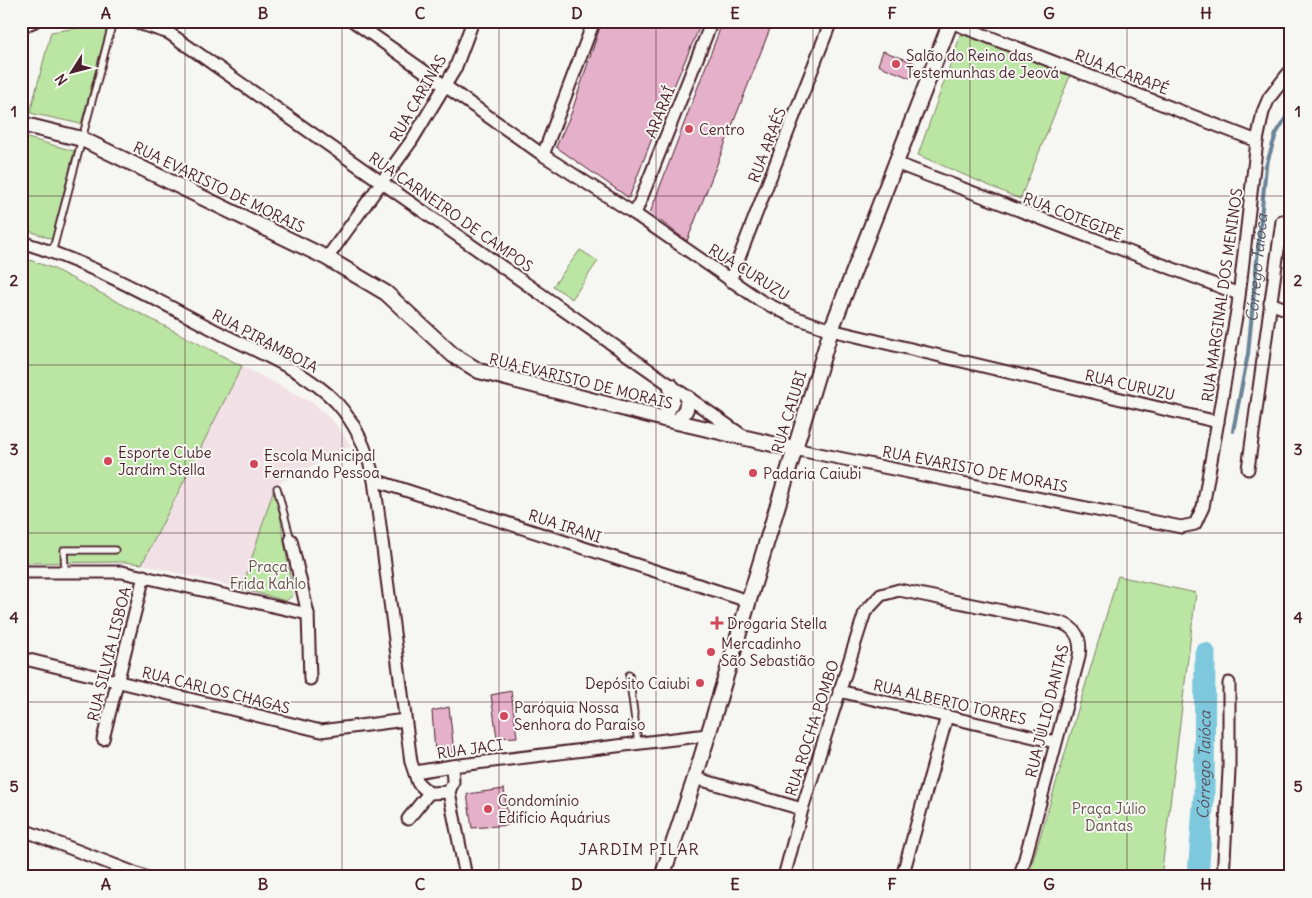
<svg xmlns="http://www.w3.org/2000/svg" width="1312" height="898" viewBox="0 0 1312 898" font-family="Delius,sans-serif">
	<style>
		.built { fill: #f1e1e6 }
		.green { fill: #bae5a2; stroke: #828266 }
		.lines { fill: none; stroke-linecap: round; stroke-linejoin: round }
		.stream { stroke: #698496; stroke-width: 4 }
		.river { stroke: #7dc8dd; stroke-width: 21 }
		.building { fill: #e5b0ca; stroke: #4a1f2b }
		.service-casing { stroke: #4a1f2b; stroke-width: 9 }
		.minor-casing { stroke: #4a1f2b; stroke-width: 15 }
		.tertiary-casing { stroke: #4a1f2b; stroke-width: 18 }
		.service { stroke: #f6f6f2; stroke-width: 5.5 }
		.minor { stroke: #f6f6f2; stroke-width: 11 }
		.tertiary { stroke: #f6f6f2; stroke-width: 14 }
		.grid { fill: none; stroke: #4a1f2b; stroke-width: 1; stroke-opacity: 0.55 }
		.poi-dot { fill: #d1495b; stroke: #f6f6f2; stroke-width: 2 }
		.labels { text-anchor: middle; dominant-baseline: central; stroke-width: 4; stroke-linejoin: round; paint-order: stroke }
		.poi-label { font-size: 15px; fill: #4a1f2b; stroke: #f6f6f2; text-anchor: start }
		.street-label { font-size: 15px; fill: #4a1f2b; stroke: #f6f6f2 }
		.park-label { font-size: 15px; fill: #665049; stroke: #f6f6f2 }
		.water-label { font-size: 16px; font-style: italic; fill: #595260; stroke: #f6f6f2 }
		.neighbourhood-label { font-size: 16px; letter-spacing: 1px; fill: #4a1f2b; stroke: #f6f6f2 }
		.neatline { fill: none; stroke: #4a1f2b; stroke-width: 2 }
		.grid-label { font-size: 16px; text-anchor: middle; font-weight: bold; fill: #4a1f2b }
	</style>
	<rect width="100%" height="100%" fill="#f6f6f2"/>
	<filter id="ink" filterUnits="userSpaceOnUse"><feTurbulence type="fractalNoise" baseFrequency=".02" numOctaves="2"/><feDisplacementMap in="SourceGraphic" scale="10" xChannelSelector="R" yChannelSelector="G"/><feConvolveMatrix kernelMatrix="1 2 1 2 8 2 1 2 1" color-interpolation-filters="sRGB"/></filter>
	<g filter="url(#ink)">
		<polygon class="built" points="242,366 315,404 334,422 351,446 275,485 242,589 142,564"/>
		<g class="green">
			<polygon points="91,26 107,28 81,124 30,113 51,32"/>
			<polygon points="961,34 1070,76 1020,199 918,155"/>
			<polygon points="24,137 74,151 52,239 21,228 21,148"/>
			<polygon points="580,250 598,261 572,299 553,286"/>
			<polygon points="21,257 52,268 242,366 142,564 124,562 21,563"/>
			<polygon points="275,485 293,595 286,601 242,589"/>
			<polygon points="1118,576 1196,593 1161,877 1028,877"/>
		</g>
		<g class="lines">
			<path class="stream" id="s1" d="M1233,431l15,-77 18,-188 10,-32 15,-25"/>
			<path class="river" id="s2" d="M1198,877l6,-84 1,-140"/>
		</g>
		<g class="building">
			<polygon points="602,21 702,21 656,128 629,198 556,147 571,114"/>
			<polygon points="723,21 773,21 687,241 650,213"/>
			<polygon points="883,51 915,63 910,78 878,65"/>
			<polygon points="511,691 517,737 497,738 491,695"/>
			<polygon points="449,707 454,752 435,752 432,711"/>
			<polygon points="504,789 509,825 472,828 467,794"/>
		</g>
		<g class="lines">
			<defs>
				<g id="service">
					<polyline points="52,253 113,21"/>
					<polyline points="277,488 291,540"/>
					<polyline points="65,572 64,550 115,550"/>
					<polyline points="629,675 638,743"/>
				</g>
				<g id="minor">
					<polyline points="132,21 169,33 743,436"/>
					<polyline points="353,21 543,155 635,214 761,301 794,317 831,330 1218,422"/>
					<polyline points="948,21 1257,141"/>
					<polyline points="21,27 35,21"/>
					<polyline points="543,155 594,21"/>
					<polyline points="898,164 1239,294"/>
					<polyline points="635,214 712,21"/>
					<path d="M21,242c69,20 137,59 201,92 38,19 84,37 114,68 21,23 31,48 38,78l37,282 7,21 11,10 20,-1"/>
					<polyline points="327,258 412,140 455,69 473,21"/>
					<polyline points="730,281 831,21"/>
					<polyline points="1270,303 1291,311"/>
					<polyline points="794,449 1181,527 1195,524 1203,507 1238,305 1257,141 1263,112 1269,98 1291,70"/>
					<polyline points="1248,469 1282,221"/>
					<polyline points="374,480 748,601"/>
					<polyline points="291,540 308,614 310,679"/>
					<polyline points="21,572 122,572 308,614"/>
					<polyline points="21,658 321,731 405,720"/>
					<polyline points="839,691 1055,742"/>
					<polyline points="103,739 144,576"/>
					<polyline points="452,766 453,782 449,792 466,877"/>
					<polyline points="415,772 452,766 707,735"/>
					<polyline points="695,778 802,809"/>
					<polyline points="408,819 429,793"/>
					<polyline points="21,829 145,877"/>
					<path d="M784,877l18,-68 63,-197 16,-17 18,-5 163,33c18,7 20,22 16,38l-58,216"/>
					<polyline points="902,877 947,716"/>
					<polyline points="1223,877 1229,771 1229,683"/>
				</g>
				<g id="tertiary">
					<polyline points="21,124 82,139 327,258 386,293 453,355 479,371 664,419 794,449"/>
					<polyline points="664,419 672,400 671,386"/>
					<polyline points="678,422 686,409 688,398"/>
					<polyline points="662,877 695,778 831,330 951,21"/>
				</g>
			</defs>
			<use href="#service" class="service-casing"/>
			<use href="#minor" class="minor-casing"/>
			<use href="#tertiary" class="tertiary-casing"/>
			<use href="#service" class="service"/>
			<use href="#minor" class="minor"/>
			<use href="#tertiary" class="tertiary"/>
		</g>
	</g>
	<path class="grid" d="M185,21v856M342,21v856M499,21v856M656,21v856M813,21v856M970,21v856M1127,21v856M21,196h1270M21,365h1270M21,533h1270M21,702h1270"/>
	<g class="poi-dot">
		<circle cx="896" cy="64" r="5"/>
		<circle cx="689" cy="129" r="5"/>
		<circle cx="108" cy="461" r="5"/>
		<circle cx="254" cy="464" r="5"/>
		<circle cx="753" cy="473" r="5"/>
		<path d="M714.5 615.5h5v5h5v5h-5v5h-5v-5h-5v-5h5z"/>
		<circle cx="711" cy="652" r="5"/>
		<circle cx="700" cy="683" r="5"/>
		<circle cx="504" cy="716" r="5"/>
		<circle cx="488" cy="809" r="5"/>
	</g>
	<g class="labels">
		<g class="poi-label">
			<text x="906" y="55">Salão do Reino das<tspan x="906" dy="17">Testemunhas de Jeová</tspan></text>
			<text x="699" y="129">Centro</text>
			<text x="118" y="452">Esporte Clube<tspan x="118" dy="17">Jardim Stella</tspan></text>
			<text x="264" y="455">Escola Municipal<tspan x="264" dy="17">Fernando Pessoa</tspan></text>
			<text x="763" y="473">Padaria Caiubi</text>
			<text x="727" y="623">Drogaria Stella</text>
			<text x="721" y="643">Mercadinho<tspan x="721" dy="17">São Sebastião</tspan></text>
			<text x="690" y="683" text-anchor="end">Depósito Caiubi</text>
			<text x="514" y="707">Paróquia Nossa<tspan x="514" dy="17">Senhora do Paraíso</tspan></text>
			<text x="498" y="800">Condomínio<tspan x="498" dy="17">Edifício Aquárius</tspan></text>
		</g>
		<g class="street-label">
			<text transform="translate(1122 72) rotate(21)">RUA ACARAPÉ</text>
			<text transform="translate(418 98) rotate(-60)">RUA CARINAS</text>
			<text transform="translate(660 112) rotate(-68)">ARARAÍ</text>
			<text transform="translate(767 145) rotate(-69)">RUA ARAÉS</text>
			<text transform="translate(219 187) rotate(26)">RUA EVARISTO DE MORAIS</text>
			<text transform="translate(451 212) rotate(35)">RUA CARNEIRO DE CAMPOS</text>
			<text transform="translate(1073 216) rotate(21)">RUA COTEGIPE</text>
			<text transform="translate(749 272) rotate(32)">RUA CURUZU</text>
			<text transform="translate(1222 295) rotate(-82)">RUA MARGINAL DOS MENINOS</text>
			<text transform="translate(265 341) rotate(28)">RUA PIRAMBOIA</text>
			<text transform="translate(581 381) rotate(14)">RUA EVARISTO DE MORAIS</text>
			<text transform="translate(1130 385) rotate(13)">RUA CURUZU</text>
			<text transform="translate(789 412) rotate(-73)">RUA CAIUBI</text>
			<text transform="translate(975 469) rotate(11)">RUA EVARISTO DE MORAIS</text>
			<text transform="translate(565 526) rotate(18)">RUA IRANI</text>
			<text transform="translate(109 654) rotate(-76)">RUA SILVIA LISBOA</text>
			<text transform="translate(216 690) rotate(14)">RUA CARLOS CHAGAS</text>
			<text transform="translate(950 702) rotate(13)">RUA ALBERTO TORRES</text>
			<text transform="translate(1047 711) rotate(-76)">RUA JÚLIO DANTAS</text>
			<text transform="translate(812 728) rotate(-72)">RUA ROCHA POMBO</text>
			<text transform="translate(470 749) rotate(-8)">RUA JACI</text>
		</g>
		<g class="park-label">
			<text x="268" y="566">Praça<tspan x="268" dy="17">Frida Kahlo</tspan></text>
			<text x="1109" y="808">Praça Júlio<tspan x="1109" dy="17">Dantas</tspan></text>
		</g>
		<g class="water-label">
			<text stroke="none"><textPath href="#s1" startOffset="165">Córrego Taióca</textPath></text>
			<text stroke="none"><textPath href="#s2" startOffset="112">Córrego Taióca</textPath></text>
		</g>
		<g class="neighbourhood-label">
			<text x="639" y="849">JARDIM PILAR</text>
		</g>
	</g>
	<rect width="1312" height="898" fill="none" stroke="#f6f6f2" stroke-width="55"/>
	<g transform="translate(72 72) rotate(234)" stroke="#f6f6f2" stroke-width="4" paint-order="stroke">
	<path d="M0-4L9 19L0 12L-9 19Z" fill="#4a1f2b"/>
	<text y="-8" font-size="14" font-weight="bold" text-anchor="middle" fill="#4a1f2b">N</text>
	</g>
	<rect x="28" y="28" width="1256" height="842" class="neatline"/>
	<g class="grid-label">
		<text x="106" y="19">A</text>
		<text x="263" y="19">B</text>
		<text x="420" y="19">C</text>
		<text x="577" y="19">D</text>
		<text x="735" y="19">E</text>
		<text x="892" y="19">F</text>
		<text x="1049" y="19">G</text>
		<text x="1206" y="19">H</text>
		<text x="14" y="117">1</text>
		<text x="1298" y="117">1</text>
		<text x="14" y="286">2</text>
		<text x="1298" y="286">2</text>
		<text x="14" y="455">3</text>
		<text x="1298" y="455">3</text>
		<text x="14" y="623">4</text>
		<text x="1298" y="623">4</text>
		<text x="14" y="792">5</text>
		<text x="1298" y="792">5</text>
		<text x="106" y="890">A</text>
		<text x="263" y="890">B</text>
		<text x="420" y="890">C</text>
		<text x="577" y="890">D</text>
		<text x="735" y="890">E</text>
		<text x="892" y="890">F</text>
		<text x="1049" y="890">G</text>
		<text x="1206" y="890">H</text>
	</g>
</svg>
